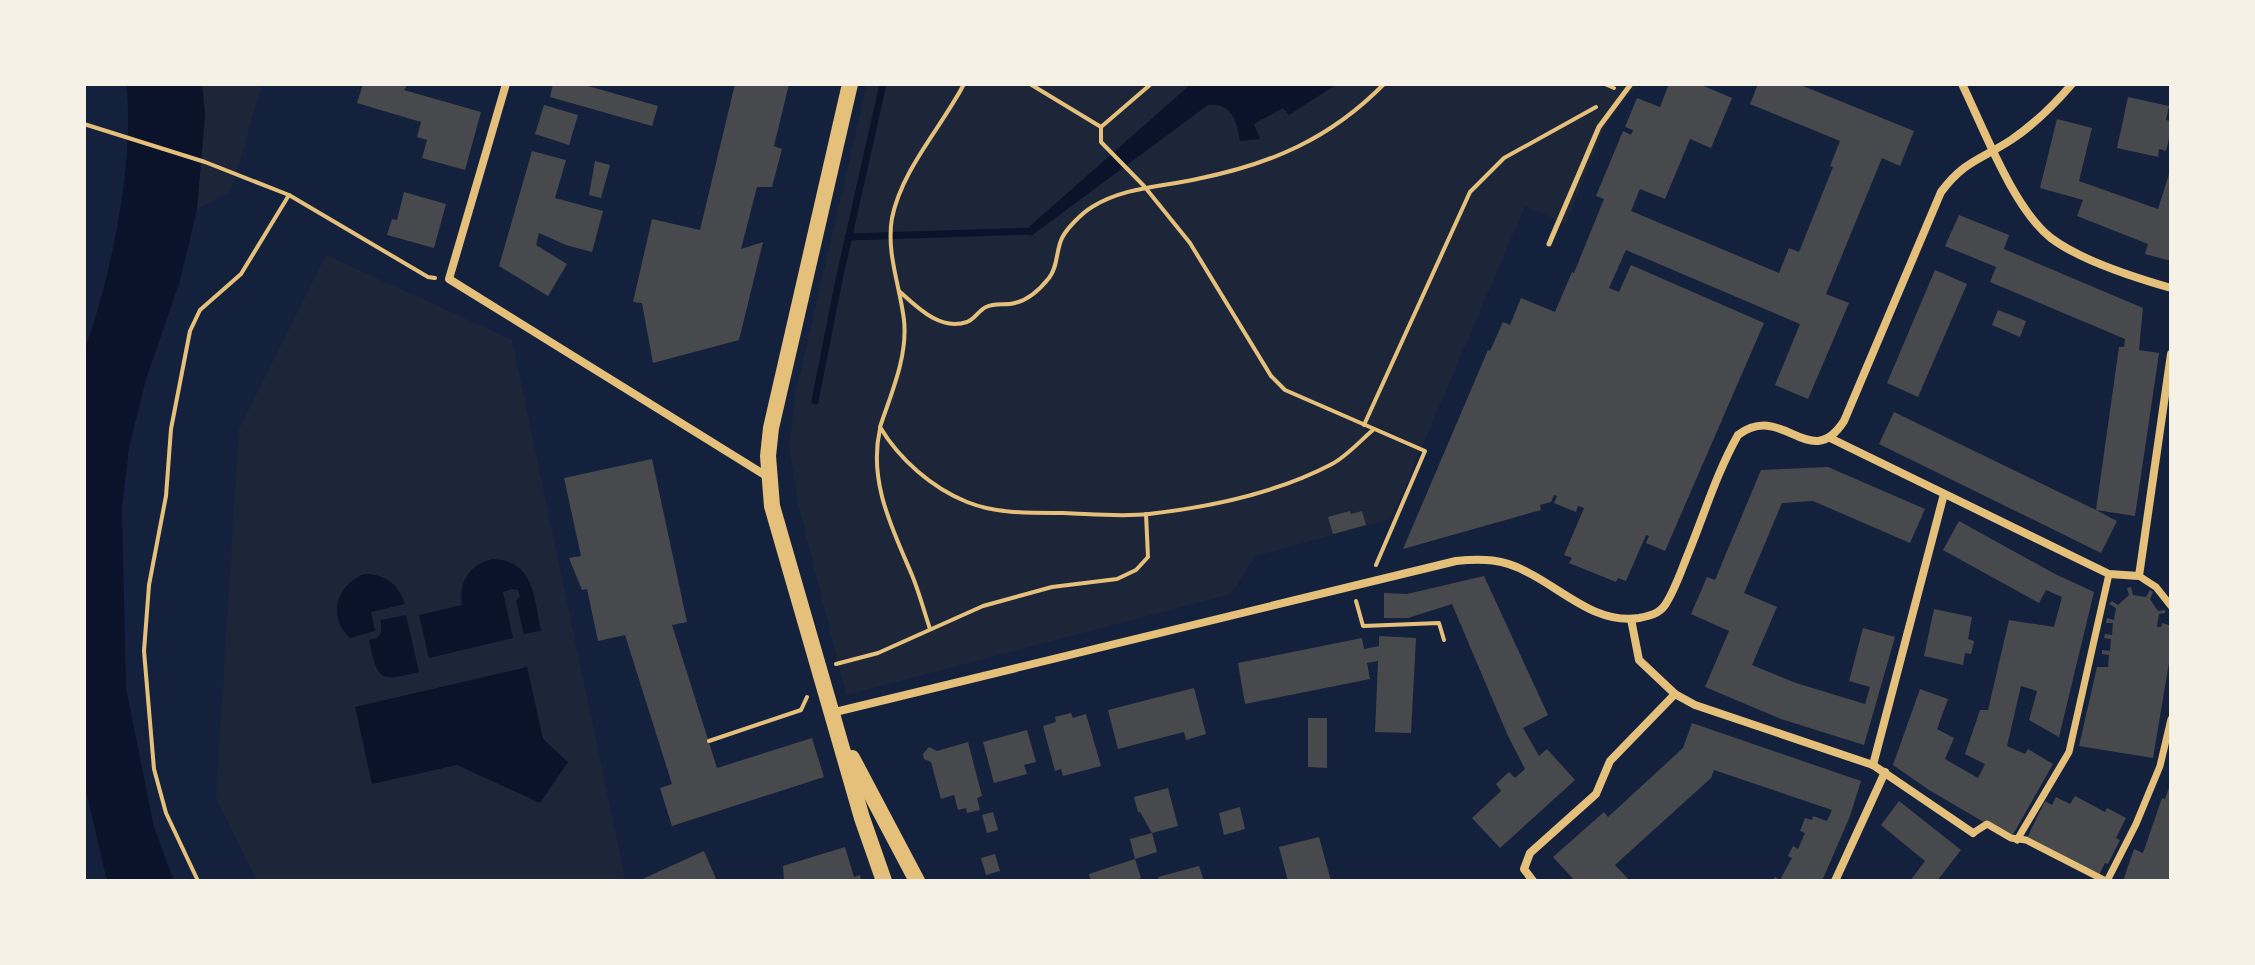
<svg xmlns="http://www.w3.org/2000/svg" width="2255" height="965" viewBox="0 0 2255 965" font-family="Ubuntu,sans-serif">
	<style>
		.green { fill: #1d2539 }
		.water { fill: #0b132b }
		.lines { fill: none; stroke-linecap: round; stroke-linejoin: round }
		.stream { stroke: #0b132b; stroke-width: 7 }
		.building { fill: #48494c }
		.path { stroke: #e5c07b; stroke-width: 4 }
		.service { stroke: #e5c07b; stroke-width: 5 }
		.pedestrian { stroke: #e5c07b; stroke-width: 7 }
		.minor { stroke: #e5c07b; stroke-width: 8 }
		.secondary { stroke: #e5c07b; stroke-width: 16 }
	</style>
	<rect width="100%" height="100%" fill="#14213d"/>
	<g class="green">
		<polygon points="202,84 262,84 231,191 197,209 205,115"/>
		<polygon points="867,84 1642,84 1625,98 1605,127 1566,224 1525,206 1391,519 1255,556 1231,594 846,695 798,503 789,446 796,391"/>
		<polygon points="326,255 512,340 625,878 617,881 257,881 216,798 239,429"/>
	</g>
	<g class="water">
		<path d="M126,84h76l3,31 -8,94 -17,72 -34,98 -17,69 -7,61 4,179 28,139 20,54h-67l-23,-98v-432c26,-69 52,-193 42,-267z"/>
		<path d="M1191,84h146l-48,31 -6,-7 -29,16 6,15 -20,2c-3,-19 -8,-39 -32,-36l-177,131 -1,-10z"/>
		<path d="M493,559c42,2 41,39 48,72l-17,3 -8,-33 4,-5 -2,-6 -5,-1 -10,3 10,46 -84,20 -10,-43 43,-10c-4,-23 8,-41 31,-46z"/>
		<path d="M364,574c22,0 34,10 41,30l-34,8 4,19 -25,7c-23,-21 -14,-53 14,-64z"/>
		<path d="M406,615l13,57c-41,10 -41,9 -50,-32l8,-2 4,-5v-13z"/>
		<polygon points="527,667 543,739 568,762 540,803 457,765 372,784 355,707"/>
	</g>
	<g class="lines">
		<g class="stream">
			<polyline points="848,237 1031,231"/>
			<polyline points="815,401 839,280 883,84"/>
		</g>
	</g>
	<g class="building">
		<polygon points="363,84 408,84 404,90 481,112 465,170 422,158 427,140 417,137 421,122 357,103"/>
		<polygon points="553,84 581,84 658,106 652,126 550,97"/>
		<polygon points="735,84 789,84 774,146 782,149 772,187 757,187 741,249 763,242 739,340 653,363 642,303 633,302 652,219 700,230"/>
		<polygon points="1669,84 1699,84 1732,98 1711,148 1690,139 1665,199 1640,189 1631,211 1779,273 1789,248 1799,252 1833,167 1830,166 1840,141 1750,104 1758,84 1798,84 1914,131 1900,166 1882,158 1826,294 1849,303 1808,399 1775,385 1800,324 1626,250 1609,288 1619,292 1631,265 1764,323 1665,551 1646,543 1649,536 1646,535 1626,581 1618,578 1616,582 1569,563 1572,558 1564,555 1584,508 1578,506 1576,512 1554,503 1557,496 1554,495 1551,502 1540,505 1541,510 1403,549 1488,350 1490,351 1503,322 1510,325 1521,298 1555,312 1572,272 1574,273 1604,199 1596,196 1623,131 1631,135 1633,130 1625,127 1637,98 1660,107"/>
		<polygon points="2128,97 2169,106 2166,120 2171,121 2171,130 2166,151 2159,149 2158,157 2117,148"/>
		<polygon points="544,105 578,115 569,145 535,134"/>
		<polygon points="2057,119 2092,128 2079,181 2158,209 2171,168 2171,261 2145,254 2148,244 2077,216 2083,200 2040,188"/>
		<polygon points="532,151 566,160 555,198 603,211 592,252 566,245 539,233 536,245 567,264 548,296 499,266"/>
		<polygon points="595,161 610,165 601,198 589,195"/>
		<polygon points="404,192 446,204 434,248 387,235 392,219 397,220"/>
		<polygon points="1959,215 2009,235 2004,249 2143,308 2139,350 2159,353 2135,516 2096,510 2117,521 2101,553 1879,444 1894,412 2096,510 2119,347 2124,347 2125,339 1990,282 1996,267 1945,246"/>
		<polygon points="1935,270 1967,284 1918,397 1887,383"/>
		<polygon points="1998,310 2026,321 2020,337 1992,325"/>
		<polygon points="652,459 687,622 672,625 717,768 812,738 824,777 672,826 660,788 672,784 625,635 598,641 587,589 582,590 569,558 581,556 564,478"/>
		<polygon points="1828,467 1925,509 1910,543 1813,501 1782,503 1744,593 1777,607 1752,665 1796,683 1865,704 1870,687 1849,681 1863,628 1895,637 1864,745 1781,719 1705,687 1729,631 1691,614 1707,577 1715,580 1761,470"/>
		<polygon points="1350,511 1351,514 1362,511 1366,525 1333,534 1328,517"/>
		<polygon points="1959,521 2055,574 2094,592 2059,737 2029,720 2037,691 2021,686 2007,746 2025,754 2028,749 2053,764 2011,838 1929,790 1893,765 1920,689 1948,699 1937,729 1954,738 1945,759 1978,778 1985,764 1965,754 1980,710 1988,710 2009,620 2054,627 2062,597 2046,590 2039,603 1943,550"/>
		<polygon points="1484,576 1548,715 1523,728 1539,756 1547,749 1575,780 1500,848 1472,818 1501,791 1496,784 1509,772 1515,778 1525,769 1508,736 1452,604 1408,618 1384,618 1384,593 1407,594"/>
		<polygon points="2131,587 2133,595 2146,597 2150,590 2153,592 2150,599 2158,611 2165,610 2165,613 2159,614 2157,627 2161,627 2162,623 2169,625 2171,628 2171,651 2153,758 2079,746 2097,667 2108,667 2109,655 2102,654 2102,650 2110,651 2111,639 2104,638 2105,634 2112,635 2113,623 2106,623 2107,618 2114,620 2116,608 2109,604 2112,601 2118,605 2129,595 2127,588"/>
		<polygon points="1934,609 1972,617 1968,639 1974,641 1971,654 1965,653 1963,665 1924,656"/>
		<polygon points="1379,636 1416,638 1411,733 1375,732 1378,661 1367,663 1370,679 1245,704 1238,663 1362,638 1364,649 1379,646"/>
		<polygon points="1194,688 1206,734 1186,740 1184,732 1118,749 1108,710"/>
		<polygon points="1071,713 1073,718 1086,714 1101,766 1063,776 1061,769 1055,771 1043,726 1056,722 1055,717"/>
		<polygon points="1308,718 1327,718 1327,768 1308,767"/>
		<polygon points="1692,723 1861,781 1850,816 1822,881 1773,881 1775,877 1780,880 1792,858 1788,856 1793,846 1798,849 1805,833 1800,831 1805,818 1812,820 1813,816 1827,821 1832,810 1714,770 1711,778 1615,865 1630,881 1575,881 1553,857 1604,812 1608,817 1683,748"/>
		<polygon points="1027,730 1036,762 1024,765 1027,774 994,783 983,742"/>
		<polygon points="968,742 982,796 977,798 980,810 967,813 966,808 958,810 954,795 941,799 931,762 924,759 923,754 929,747 937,751"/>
		<polygon points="2171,782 2171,874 2169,881 2123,881 2134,849 2143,853 2162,798 2165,799"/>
		<polygon points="1168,788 1178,826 1152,833 1140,812 1138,812 1134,797"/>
		<polygon points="2075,796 2105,812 2107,808 2126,818 2116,838 2120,840 2108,864 2105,863 2098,877 2026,840 2045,801 2052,805 2056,797 2070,804"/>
		<polygon points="1899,801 1961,850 1937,881 1910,881 1925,861 1881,825"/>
		<polygon points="1240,807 1245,829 1224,835 1219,813"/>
		<polygon points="993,812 998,830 987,833 982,815"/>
		<polygon points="1152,833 1157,852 1135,859 1130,839"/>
		<polygon points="1319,837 1331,881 1288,881 1279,847"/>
		<polygon points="845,847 854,877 860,875 861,881 784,881 783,866"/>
		<polygon points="704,851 717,881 638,881"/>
		<polygon points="995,854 1000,871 986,875 981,858"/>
		<polygon points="1135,859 1141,878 1132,881 1091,881 1089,874"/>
		<polygon points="1199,866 1204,881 1159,881 1158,877"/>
	</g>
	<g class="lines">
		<g class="path">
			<path d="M964,84c-23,44 -62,85 -72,134 -6,35 8,68 12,102 4,36 -13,74 -24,107 19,32 52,61 87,75 30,12 64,11 97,11 28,1 57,4 85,1 61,-7 128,-21 183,-50 15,-8 29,-24 42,-35"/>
			<polyline points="1030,84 1101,127 1101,142 1144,186 1190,243 1271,376 1285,390 1425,451 1376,565"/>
			<polyline points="1605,84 1614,88"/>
			<polyline points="84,124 205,162 289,195 428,277 435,278"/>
			<polyline points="1101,127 1151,84"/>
			<path d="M899,291c19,17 41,40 68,31 8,-3 11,-11 19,-15 10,-5 19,-1 29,-4 13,-3 26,-15 34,-25 9,-11 7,-28 13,-40 5,-10 20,-25 30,-31 32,-20 69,-20 105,-28 74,-15 133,-40 187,-95"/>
			<polyline points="1364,425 1470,192 1504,158 1596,107"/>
			<path d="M880,429c-12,52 12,99 32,146 7,17 12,36 18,54"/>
			<polyline points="1356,601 1363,626 1439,623 1444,640"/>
			<polyline points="836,664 878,653 983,606 1052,587 1117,579 1136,570 1148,557 1146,514"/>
			<polyline points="709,741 801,710 807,697"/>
			<polyline points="198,881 166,813 154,769 144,651 149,585 166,496 171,429 190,331 200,310 241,274 289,195"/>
		</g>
		<polyline class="service" points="1549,244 1599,127 1631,84"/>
		<g class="pedestrian">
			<polyline points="2139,576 2156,587 2171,606"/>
			<polyline points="1973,833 1987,824 2011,838 2026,840 2106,881"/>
			<polyline points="2017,840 2069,752 2109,574"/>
			<polyline points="2107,881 2136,824 2160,766 2171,719"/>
		</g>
		<g class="minor">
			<polyline points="506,84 449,279 768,477"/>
			<path d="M1962,84c22,45 51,124 89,154 29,22 85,40 120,50"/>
			<polyline points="1830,438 2109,574 2139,576 2171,354"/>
			<polyline points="1631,619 1639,660 1675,694 1695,705 1873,765 1973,833"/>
			<path d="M831,713l625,-152c26,-3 48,-2 71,11 35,17 69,53 112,46 10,-2 20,-4 26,-13 10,-15 16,-34 23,-51 16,-39 29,-82 50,-119 45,-34 72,39 106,-14l97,-229c23,-31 39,-32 70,-52 24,-16 42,-34 61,-56"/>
			<polyline points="1873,765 1944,494"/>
			<polyline points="1533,881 1524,869 1530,853 1596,794 1610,761 1675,694"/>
			<polyline points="1835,881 1885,772"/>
		</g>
		<g class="secondary">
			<polyline points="850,84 771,428 768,456 772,506 862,818 884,881"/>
			<polyline points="852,758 917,881"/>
		</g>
	</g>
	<rect width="2255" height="965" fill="none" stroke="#f6f1e7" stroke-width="172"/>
</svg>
